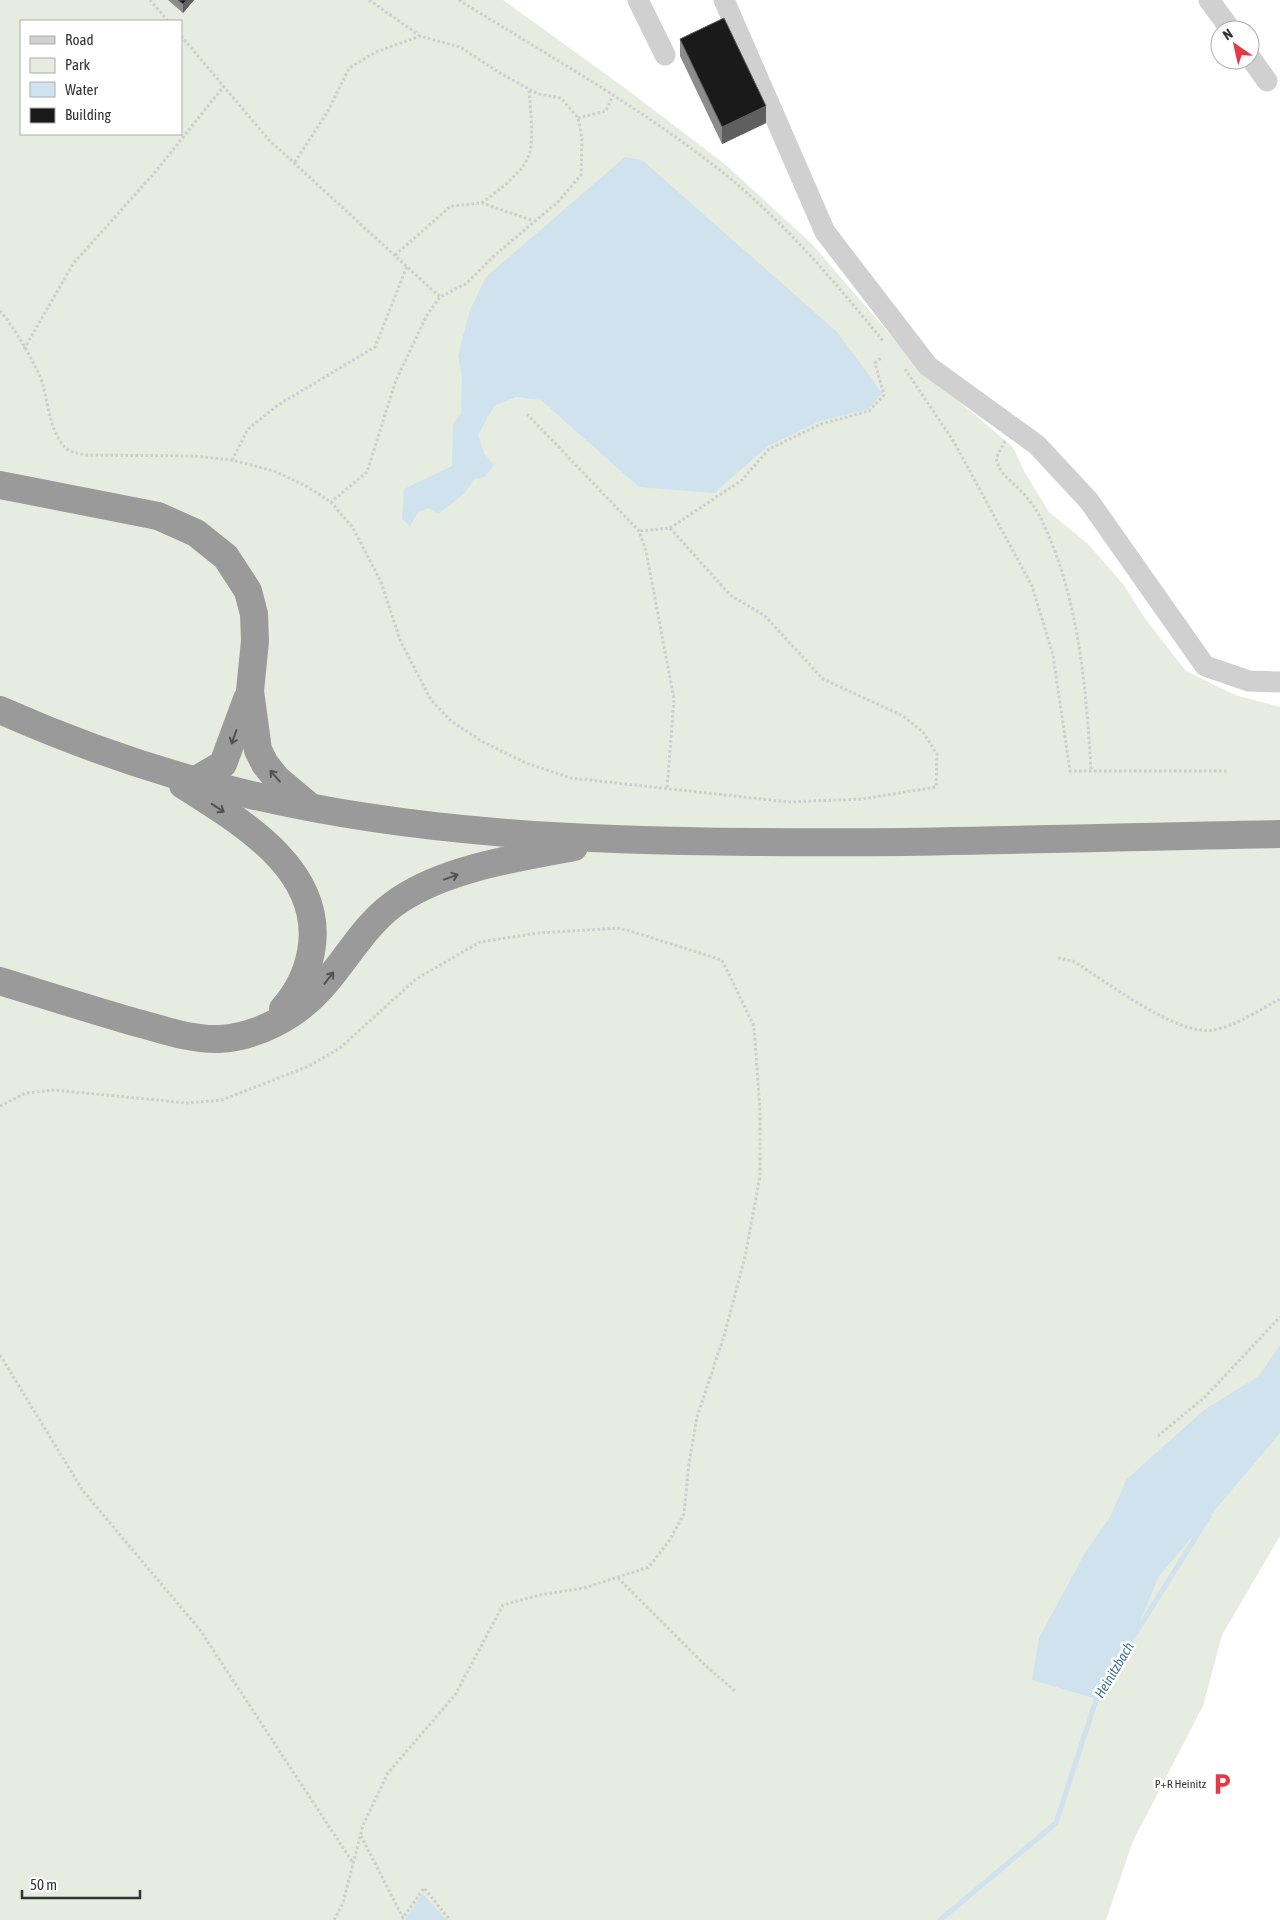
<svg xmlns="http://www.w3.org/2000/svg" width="1280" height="1920" viewBox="0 0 1280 1920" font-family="'Asap Condensed',sans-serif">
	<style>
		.green { fill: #e6ecdf; fill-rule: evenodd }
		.water { fill: #cfe2ee }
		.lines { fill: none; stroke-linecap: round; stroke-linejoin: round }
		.stream { stroke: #cfe2ee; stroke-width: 5 }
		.path { stroke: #cdcdcd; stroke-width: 3; stroke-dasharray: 2.5 2.5; stroke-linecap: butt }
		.minor { stroke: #d0d0d0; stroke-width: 21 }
		.highway { stroke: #9a9a9a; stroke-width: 28 }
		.wall { fill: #8c8c8c }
		.shaded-wall { fill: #5f5f5f }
		.building { fill: #1a1a1a; stroke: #5f5f5f }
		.oneway { stroke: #525252 }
		.labels { text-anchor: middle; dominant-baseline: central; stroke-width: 5; stroke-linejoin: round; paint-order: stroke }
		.poi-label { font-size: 12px; fill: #333; stroke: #fff; text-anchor: end }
		.water-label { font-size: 14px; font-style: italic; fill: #3f7597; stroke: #fff }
	</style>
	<rect width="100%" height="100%" fill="#fff"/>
	<path class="green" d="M0,0h503l126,91 97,74 86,79 105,122 96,81 11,24 25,41 39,32 35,40 23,36 40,51 49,24 45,12v829l-58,99 -19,71 -70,135 -27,79h-1106zM21,21h160v113h-160z"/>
	<g class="water">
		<polygon points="625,157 642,160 837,332 882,393 868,409 820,421 768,446 714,493 639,487 541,400 516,397 494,406 478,435 484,453 494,465 485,477 474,479 464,494 438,514 429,508 418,512 410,526 402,519 404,489 452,466 453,424 461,414 462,375 458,356 470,310 486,277"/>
		<polygon points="1280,1345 1280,1433 1159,1576 1116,1678 1097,1699 1032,1680 1039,1638 1085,1553 1110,1517 1127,1479 1204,1410 1259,1376"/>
		<polygon points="423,1894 447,1920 405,1920"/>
	</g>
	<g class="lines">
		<g class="stream">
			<polyline points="1130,1642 1209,1516"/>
			<polyline points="940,1920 1056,1823 1098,1694"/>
		</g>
		<g class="path">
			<polyline points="150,0 168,21"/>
			<polyline points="369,0 419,35"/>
			<path d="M459,0c85,53 174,103 253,164 65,50 120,114 171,177"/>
			<polyline points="181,36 269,140 440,297"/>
			<polyline points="578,118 606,111 613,95"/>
			<polyline points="295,162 328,111 349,68 376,52 420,36 460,47 500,73 538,94 561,98 578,118 582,139 581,175 559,201 495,255 467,283 440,297 427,315 396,380 367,472 331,502"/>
			<path d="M482,203c15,-12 43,-31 48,-51 4,-20 0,-43 -1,-63"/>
			<polyline points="395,255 451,206 482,203 534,221"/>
			<path d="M0,311c13,14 37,55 43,74 5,20 7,42 19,59 5,8 15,9 24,11l108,1 38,4 42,11 32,15 25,16 22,26 28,54 19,58 31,60 20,21 32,21 43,21 45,15 217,24 74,-3 74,-12 1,-33 -14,-22 -20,-16 -80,-37 -59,-64 -34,-20 -60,-67 -31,3"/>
			<polyline points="24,349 73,264 156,171 224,86"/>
			<polyline points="905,369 954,442 1032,586 1053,655 1070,771 1229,771"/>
			<polyline points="527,414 639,531 646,551 674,699 667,789"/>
			<path d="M1005,441l-9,17c4,16 13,21 24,32 9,9 17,20 22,31 37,77 44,166 49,249"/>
			<polyline points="232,460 248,429 278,405 375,347 407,266"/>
			<polyline points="670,528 742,480 769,449 821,424 869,411 884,395 875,363 882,357"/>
			<path d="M1058,958l15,3c33,20 103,75 140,69 23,-4 46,-20 67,-31"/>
			<polyline points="0,1106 26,1093 55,1090 186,1103 222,1100 309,1066 340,1048 416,979 480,942 538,933 620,928 722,960 754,1026 760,1111 760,1176 745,1257 724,1336 697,1417 689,1463 684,1514 669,1541 649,1567 584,1588 540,1595 503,1605 455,1695 388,1773 363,1825 343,1903 334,1920"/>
			<polyline points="0,1355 83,1491 200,1630 353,1863"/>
			<polyline points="1158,1436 1205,1397 1280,1317"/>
			<polyline points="618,1578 708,1668 735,1691"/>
			<polyline points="361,1836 403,1918 424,1888 450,1920"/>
		</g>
		<g class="minor">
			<polyline points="638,0 665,55"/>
			<polyline points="724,0 825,232 928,366 1037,445 1089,501 1205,666 1249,681 1280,682"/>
			<polyline points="1209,0 1231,30"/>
			<polyline points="1250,57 1267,81"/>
		</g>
		<g class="highway">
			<polyline points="0,485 158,516 196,533 226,557 248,591 254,614 255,641 250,691 258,750 265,764 277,779 308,805"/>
			<path d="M0,710c79,35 162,64 247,84 165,39 336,47 505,48 176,2 352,-5 528,-8"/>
			<polyline points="196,780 223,764 247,699"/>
			<path d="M183,785c58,37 143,85 128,167 -4,22 -13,40 -28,57"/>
			<path d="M0,981c45,14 89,28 134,41 27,7 56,18 85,17 38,-2 77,-23 102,-51 28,-31 44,-66 80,-89 49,-32 118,-41 173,-52"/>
		</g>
	</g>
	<g class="wall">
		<polygon points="168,0 194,0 183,13"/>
		<polygon points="680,39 766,123 722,144 680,56"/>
	</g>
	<g class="shaded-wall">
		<polygon points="187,0 194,0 183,13 183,4"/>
		<polygon points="766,106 766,123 722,144 722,127"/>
	</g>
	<g class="building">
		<polygon points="178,0 187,0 183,4"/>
		<polygon points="724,18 766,106 722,127 680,39"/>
	</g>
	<defs><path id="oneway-shaft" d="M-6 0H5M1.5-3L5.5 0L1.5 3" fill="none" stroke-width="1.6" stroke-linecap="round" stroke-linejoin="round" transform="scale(1.25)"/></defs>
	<g class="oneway">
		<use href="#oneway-shaft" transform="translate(234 737) rotate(109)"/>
		<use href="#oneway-shaft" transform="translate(275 776) rotate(-131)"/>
		<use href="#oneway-shaft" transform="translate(218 808) rotate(33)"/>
		<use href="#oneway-shaft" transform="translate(451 877) rotate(-20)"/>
		<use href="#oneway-shaft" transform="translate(329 978) rotate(-52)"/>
	</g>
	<defs>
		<symbol id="parking-bare" viewBox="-9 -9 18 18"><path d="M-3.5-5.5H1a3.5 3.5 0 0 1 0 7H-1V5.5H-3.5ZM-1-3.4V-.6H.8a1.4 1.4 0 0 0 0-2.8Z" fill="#e63946" stroke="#fff" stroke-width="2.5" paint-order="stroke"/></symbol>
	</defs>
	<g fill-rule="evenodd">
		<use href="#parking-bare" x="1206" y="1768" width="32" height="32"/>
	</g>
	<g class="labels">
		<g class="poi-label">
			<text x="1206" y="1784">P+R Heinitz</text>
		</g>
		<g class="water-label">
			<text transform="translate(1114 1670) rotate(-59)">Heinitzbach</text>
		</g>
	</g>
	<rect x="20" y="20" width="162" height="115" fill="#ffffff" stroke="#adadad"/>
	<rect x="30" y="36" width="25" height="8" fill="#d0d0d0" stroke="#adadad"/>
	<text x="65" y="45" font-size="15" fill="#333333">Road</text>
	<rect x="30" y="58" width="25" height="15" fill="#e6ecdf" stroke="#adadad"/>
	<text x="65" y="70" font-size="15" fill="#333333">Park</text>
	<rect x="30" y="82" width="25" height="15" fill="#cfe2ee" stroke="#adadad"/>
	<text x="65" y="95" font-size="15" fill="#333333">Water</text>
	<rect x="30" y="108" width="25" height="15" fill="#1a1a1a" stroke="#adadad"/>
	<text x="65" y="120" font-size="15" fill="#333333">Building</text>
	<g transform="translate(1235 45) rotate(326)"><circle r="24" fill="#ffffff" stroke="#adadad"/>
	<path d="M0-4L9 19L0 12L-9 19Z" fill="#e63946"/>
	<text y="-8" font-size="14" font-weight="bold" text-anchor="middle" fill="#333333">N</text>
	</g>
	<path d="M22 1890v8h118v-8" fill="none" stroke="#333333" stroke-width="2.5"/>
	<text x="30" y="1890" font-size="15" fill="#333333" stroke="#ffffff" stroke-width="4" paint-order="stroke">50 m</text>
</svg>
